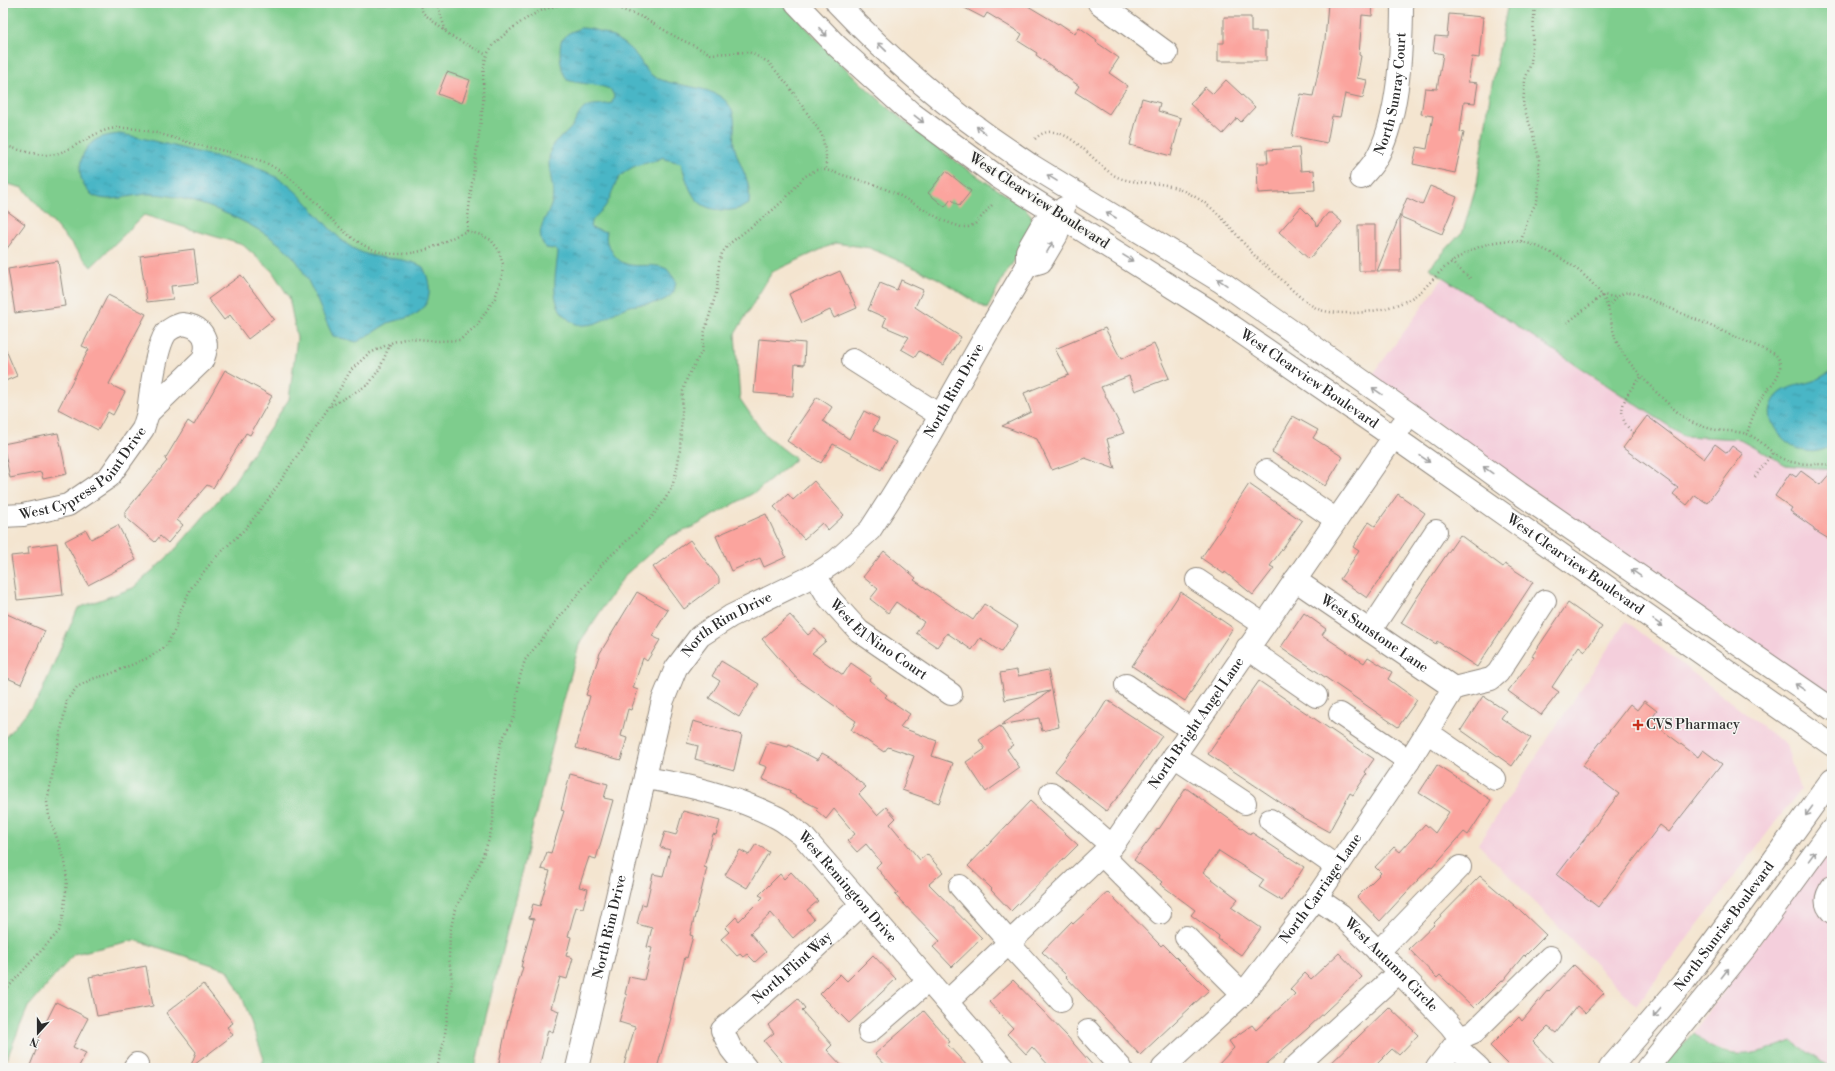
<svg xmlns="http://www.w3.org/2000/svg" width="1835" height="1071" viewBox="0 0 1835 1071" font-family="'Libre Bodoni',serif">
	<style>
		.built { fill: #f4cfdc }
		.green { fill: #7ecd8d; stroke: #547c5c }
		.water { fill: url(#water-ripples); stroke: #3a7078 }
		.building { fill: #fba49e }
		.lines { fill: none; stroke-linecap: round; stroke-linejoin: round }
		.minor-casing { stroke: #90887e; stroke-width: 24 }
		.path { stroke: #90887e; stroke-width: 2.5; stroke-dasharray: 1 3; stroke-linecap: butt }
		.minor { stroke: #fff; stroke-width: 22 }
		.minor-bridge-casing { stroke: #90887e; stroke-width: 24; stroke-linecap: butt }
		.minor-bridge { stroke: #fff; stroke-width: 22 }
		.oneway { stroke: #a0a0a0 }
		.poi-dot { fill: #c8321e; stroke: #f6f6f2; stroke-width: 1.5 }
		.labels { text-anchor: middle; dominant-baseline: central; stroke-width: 3; stroke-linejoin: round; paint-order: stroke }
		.street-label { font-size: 14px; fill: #2b2b2b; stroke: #f6f6f2 }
		.poi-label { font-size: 14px; fill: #2b2b2b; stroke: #f6f6f2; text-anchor: start }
	</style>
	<defs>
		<pattern id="water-ripples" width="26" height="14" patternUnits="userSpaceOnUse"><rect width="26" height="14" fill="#4ab6c6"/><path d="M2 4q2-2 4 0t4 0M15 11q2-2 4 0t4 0" fill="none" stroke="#3e94a1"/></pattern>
	</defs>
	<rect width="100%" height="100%" fill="#f6f6f2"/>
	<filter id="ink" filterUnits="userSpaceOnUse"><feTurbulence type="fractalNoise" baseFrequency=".025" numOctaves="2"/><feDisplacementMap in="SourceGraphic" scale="8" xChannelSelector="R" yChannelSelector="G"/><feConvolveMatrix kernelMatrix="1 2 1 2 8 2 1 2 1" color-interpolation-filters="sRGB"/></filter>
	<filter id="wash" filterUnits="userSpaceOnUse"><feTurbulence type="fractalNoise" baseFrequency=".012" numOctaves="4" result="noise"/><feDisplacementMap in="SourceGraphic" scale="16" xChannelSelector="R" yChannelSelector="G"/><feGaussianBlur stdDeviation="0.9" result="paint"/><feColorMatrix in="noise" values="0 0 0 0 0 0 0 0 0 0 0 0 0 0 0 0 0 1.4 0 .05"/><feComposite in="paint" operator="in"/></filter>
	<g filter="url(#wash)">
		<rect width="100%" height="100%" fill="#f4e5d0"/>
		<g class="built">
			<polygon points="1444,277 1684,436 1740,439 1786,465 1832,470 1832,701 1371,377"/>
			<polygon points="1626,621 1786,745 1800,790 1636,1006 1478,844"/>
			<polygon points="1832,843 1832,1068 1791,1041 1762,1052 1744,1055 1712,1048 1693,1033"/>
		</g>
		<g class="green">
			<path d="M3,3h782c47,56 102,107 160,150 25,19 52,36 78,53l8,9 2,11 -11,23 -18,27 -17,33 -50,-31 -67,-30 -35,-5 -63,29 -37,62 5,65 24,35 32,25 -39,32 -60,34 -28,12 -44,38 -45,67 -17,61 -77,313 -11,52h-215l4,-9 -21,-60 -15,-29 -93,-30 -61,14 -46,53 -25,61v-328l36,-42 39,-90 55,-20 39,-35 61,-70 56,-84 8,-61 -8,-41 -17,-26 -29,-26 -99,-30 -53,52 -68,-79 -20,-5z"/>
			<polygon points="1508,3 1832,3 1832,470 1786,465 1740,439 1684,436 1429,268 1463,231 1477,184 1490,95"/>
			<path d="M1693,1033c6,4 13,12 20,15 27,13 53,3 78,-7l41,27h-171z"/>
		</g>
		<g class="water">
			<path d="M580,28c20,0 42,11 56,27 6,7 9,16 17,21 23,14 70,6 80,37 4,12 -2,24 2,36 6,22 17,31 14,55 -8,5 -18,7 -27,6 -30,-1 -33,-23 -41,-47l-16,-4 -2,-2c-10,7 -24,5 -35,13 -17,11 -14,27 -25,39 -5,6 -10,8 -13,17l1,2 16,4c-2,8 0,12 4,18 14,26 35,9 56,19l9,12c-1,5 -1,11 -5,14 -12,12 -30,7 -44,12 -15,5 -25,18 -42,18 -5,1 -13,-2 -17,-6 -20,-16 -12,-45 -10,-67l-4,-3 -8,-1c-14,-17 2,-30 6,-46 3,-13 -3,-27 -3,-40 0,-6 1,-12 4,-18 4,-6 12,-8 16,-14 7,-6 9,-20 19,-24 7,-2 16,-1 24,-3l2,-7 -3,-6c-12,-7 -29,-5 -44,-10 -7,-12 -8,-25 -6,-39l8,-8z"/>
			<path d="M120,134c27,4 51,12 77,18 33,9 62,11 91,33 22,17 37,43 60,60 25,18 53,9 75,22 10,19 10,42 -14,50 -7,3 -14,3 -21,6 -10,6 -20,13 -31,19l-24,-6c-12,-24 -20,-50 -35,-73 -24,-35 -107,-69 -148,-69 -18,0 -44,11 -59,0 -16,-13 -14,-41 3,-53 7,-5 17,-6 26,-7z"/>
			<path d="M1832,371v75c-8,4 -17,7 -27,5 -22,-6 -47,-33 -28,-55 10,-11 26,-11 39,-16 5,-3 11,-6 16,-9z"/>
		</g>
		<g id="blocks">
			<g class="building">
				<polygon points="955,3 1023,3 1058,24 1059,23 1075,34 1079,27 1097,40 1096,42 1119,58 1109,73 1128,86 1109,114 1075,92 1079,86 1036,55 1037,53 1018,41 1022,34 987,13 984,18"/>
				<polygon points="1328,3 1373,3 1372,16 1362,15 1359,55 1361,56 1357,78 1367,80 1363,98 1345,94 1340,117 1332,116 1327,143 1292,136 1301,94 1313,96 1325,40"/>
				<polygon points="1449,14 1483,17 1479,58 1472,57 1468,82 1478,83 1475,103 1464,102 1460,132 1464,133 1455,173 1413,164 1417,147 1427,149 1433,116 1421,114 1425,88 1437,89 1443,54 1433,52 1435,36 1447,37"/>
				<polygon points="1224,17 1251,17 1251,32 1266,32 1266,61 1218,61 1218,43 1224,43"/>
				<polygon points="447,72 470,80 462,103 438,94"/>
				<polygon points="1226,80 1255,107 1241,122 1237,118 1223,134 1190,104 1205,87 1213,94"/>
				<polygon points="1142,98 1160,103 1158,111 1181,118 1171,156 1130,145"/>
				<polygon points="1299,148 1301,171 1314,170 1315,190 1258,193 1257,163 1268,163 1267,150"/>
				<polygon points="946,171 971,191 959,206 951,199 945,207 928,193"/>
				<polygon points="1430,186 1457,197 1442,234 1401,217 1401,212 1407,198 1422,205"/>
				<polygon points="1301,207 1316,222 1317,226 1328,213 1332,213 1342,222 1309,259 1279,232"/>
				<polygon points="3,208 25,224 3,254"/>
				<polygon points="1400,215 1401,271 1377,271"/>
				<polygon points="1358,225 1375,225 1375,271 1359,271"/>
				<polygon points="194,249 198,283 171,286 173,299 147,302 140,256"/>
				<polygon points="58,261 65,306 15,313 8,269"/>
				<polygon points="840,271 857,308 834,318 830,310 802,323 789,294"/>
				<polygon points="241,275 274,319 248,339 230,315 224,320 208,299"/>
				<polygon points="901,280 923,290 915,307 961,337 943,365 919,351 915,357 901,349 909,337 883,326 886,318 868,310 880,283 897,290"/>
				<polygon points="108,295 146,314 109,384 125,392 113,415 108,412 98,430 58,409 89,349 82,346"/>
				<polygon points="1105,328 1121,359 1154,344 1169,378 1135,391 1129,376 1101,387 1124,433 1107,439 1115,469 1085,458 1052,470 1037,439 1002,426 1031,412 1024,393 1069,375 1055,349"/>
				<polygon points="759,339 805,343 804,365 795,364 793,396 754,393"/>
				<polygon points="3,343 17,376 3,382"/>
				<polygon points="225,370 272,396 250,435 246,433 213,488 207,485 177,520 183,525 168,543 160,536 155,542 125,517 125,512 167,461 165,459 188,421 194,425"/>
				<polygon points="817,397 832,407 823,421 849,439 864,411 879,419 873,430 896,442 881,470 833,444 821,463 787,441"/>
				<polygon points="1293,416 1318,430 1313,438 1343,457 1325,486 1272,452"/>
				<polygon points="1647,416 1704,459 1715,444 1727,453 1732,446 1743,454 1707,503 1695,495 1687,505 1673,494 1678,488 1623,448"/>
				<polygon points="58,433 67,474 43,479 41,472 10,478 3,444"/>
				<polygon points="1801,471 1820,485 1832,471 1832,541 1814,530 1814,528 1790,511 1792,508 1775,496 1790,473 1796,477"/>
				<polygon points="814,481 844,515 828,530 822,523 804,539 774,507 788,494 793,500"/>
				<polygon points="1249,484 1302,521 1270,566 1274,568 1253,595 1225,572 1224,574 1201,558 1232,513 1231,512"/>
				<polygon points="1398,494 1425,513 1367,598 1340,579 1359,551 1353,547 1369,522 1375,526"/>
				<polygon points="766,514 786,557 764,567 760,558 731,571 716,536"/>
				<polygon points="118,525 136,560 88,585 65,541 86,530 91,539"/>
				<polygon points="1460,535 1503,567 1505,564 1533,582 1477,667 1437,641 1436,644 1401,623 1416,599"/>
				<polygon points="690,540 719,578 719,583 684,609 653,567"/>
				<polygon points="57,543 63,595 17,600 11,556 29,554 28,547"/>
				<polygon points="884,551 916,578 914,580 973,620 984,604 1018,626 1001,652 980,638 972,650 947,633 937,647 916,633 924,622 896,602 888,613 870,599 878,589 863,577"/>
				<polygon points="637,592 668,610 652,636 660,640 647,661 643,658 633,688 638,690 631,710 628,709 621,736 627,738 621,760 576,748 590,696 586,695 600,653"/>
				<polygon points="1181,592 1233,628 1185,701 1132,666"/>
				<polygon points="1568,603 1602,627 1585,651 1579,646 1552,687 1559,692 1541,715 1508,691 1534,657 1532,656"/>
				<polygon points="1304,613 1326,629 1322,635 1364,663 1368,657 1392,672 1388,679 1417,700 1398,727 1281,647"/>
				<polygon points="7,614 45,631 21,684 3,676 3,623"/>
				<polygon points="790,615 808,635 815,629 826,641 812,653 843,675 851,663 871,677 869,680 887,695 885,697 910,714 900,727 937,741 932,756 953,763 939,803 902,790 914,756 888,747 884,752 851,730 856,721 798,680 762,639"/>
				<polygon points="721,661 759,684 739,717 709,698 720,681 712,676"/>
				<polygon points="1017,670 1018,676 1048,670 1059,727 1042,731 1039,718 1001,725 1050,691 1005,700 1000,673"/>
				<polygon points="1259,681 1374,759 1365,772 1367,774 1353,795 1350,793 1329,832 1302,817 1208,754"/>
				<polygon points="1483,696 1506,711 1501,718 1531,738 1512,766 1461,730"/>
				<polygon points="1107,700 1162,736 1127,786 1106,811 1055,771 1095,721 1094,721"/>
				<polygon points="1644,701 1657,711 1650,721 1698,757 1703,750 1722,764 1669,832 1660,825 1598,907 1557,875 1619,794 1582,766 1630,704 1637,710"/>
				<polygon points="693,721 742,735 734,770 695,759 698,746 687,743"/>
				<polygon points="1000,726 1013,745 1007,749 1020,768 986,792 966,762 985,749 979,740"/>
				<polygon points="768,742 788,747 789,745 818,760 822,753 831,758 866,787 859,794 877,815 886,807 896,818 890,824 920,860 927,854 943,872 929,884 982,938 952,967 933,947 940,941 895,895 898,893 876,867 881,862 866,844 857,852 847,841 855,834 834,809 826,819 816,810 818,808 789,793 791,791 762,779 767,767 759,764"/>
				<polygon points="1437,765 1491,800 1468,835 1464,832 1432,868 1430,867 1380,921 1357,897 1381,873 1375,867 1394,847 1400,852 1425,824 1435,833 1449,812 1419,793"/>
				<polygon points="570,774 608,784 604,798 613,800 596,859 589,857 579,887 588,889 583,908 576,907 568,936 571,937 566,956 573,958 567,979 560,977 551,1008 559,1011 553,1032 548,1030 539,1068 498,1068 508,1019 523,967 521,967 534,919 529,918 533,904 540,906 550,871 541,869 547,852 551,853 564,811 561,810"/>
				<polygon points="1186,788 1250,834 1251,832 1304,867 1282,901 1259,887 1264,880 1219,851 1203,872 1238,899 1231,907 1261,928 1241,955 1218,939 1219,936 1191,915 1195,910 1160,884 1162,882 1134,860 1158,828 1159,829"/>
				<polygon points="1030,801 1078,845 1011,911 991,890 992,889 968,866"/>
				<polygon points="683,811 720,821 716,835 713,834 704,867 707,868 690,935 693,936 687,958 685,957 670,1018 671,1018 657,1068 623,1068 635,1027 619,1022 627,995 625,994 629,977 644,980 652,948 647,947 652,928 637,924 642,904 646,905 653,874 663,876 670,850 660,847 665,832 676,835"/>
				<polygon points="756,844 769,852 747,888 725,875 740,850 749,855"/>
				<polygon points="791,872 818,901 807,910 814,919 793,938 771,913 750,933 766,952 755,962 747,954 743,957 740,954 737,956 721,939 729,932 725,928 736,917 739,921 763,897 759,895 780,874 784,879"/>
				<polygon points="1480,876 1522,912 1546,935 1525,956 1524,955 1502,982 1501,981 1474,1008 1440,975 1437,978 1409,949 1434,925 1433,924"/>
				<polygon points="1108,892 1161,946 1163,944 1209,990 1140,1055 1066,977 1067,976 1042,952 1071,922 1073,924"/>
				<polygon points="1339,953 1362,977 1308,1028 1262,1068 1215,1068 1234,1048 1229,1041 1252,1025 1256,1030 1295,994 1290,989 1305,973 1311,979"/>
				<polygon points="873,955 896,979 849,1023 820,994 840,974 847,981"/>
				<polygon points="1574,965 1604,993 1585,1013 1577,1006 1556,1033 1548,1027 1533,1042 1558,1068 1512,1068 1490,1046 1519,1017 1522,1021 1548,990 1549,991"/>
				<polygon points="146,966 153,1006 97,1016 89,977"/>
				<polygon points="1013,980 1067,1036 1095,1068 1051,1068 1032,1047 1026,1054 1007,1034 1013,1028 989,1002"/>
				<polygon points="203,984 233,1023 227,1027 233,1035 190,1068 196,1052 166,1013"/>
				<polygon points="798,999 805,1008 802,1011 832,1045 827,1050 844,1068 787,1068 764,1041 774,1033 768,1025"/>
				<polygon points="56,1002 88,1018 73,1047 86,1053 78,1068 29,1068 37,1048 34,1046"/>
				<polygon points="1389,1007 1418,1035 1399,1055 1392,1049 1373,1068 1326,1068"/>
				<polygon points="924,1011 950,1042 947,1044 969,1068 888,1068 875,1054"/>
			</g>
		</g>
	</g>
	<g filter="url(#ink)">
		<use href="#blocks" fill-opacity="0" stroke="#90887e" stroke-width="1"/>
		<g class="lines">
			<defs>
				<g id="minor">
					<polyline points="796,3 837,46 910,112 998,177"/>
					<path d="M837,3c53,56 112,107 176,150"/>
					<polyline points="1099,3 1167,53"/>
					<polyline points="1029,164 1220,281 1424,424 1519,493 1832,709"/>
					<path id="s1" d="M1361,178c5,-6 11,-12 15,-19 23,-40 26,-110 26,-156"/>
					<path id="s2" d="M1015,188l192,121 201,138 424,298"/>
					<polyline points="1027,266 1041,262 1057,235 1059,216 1064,208"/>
					<path d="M182,324c22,2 29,18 20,37l-54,52c2,-18 8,-66 18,-80 4,-5 10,-7 16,-9z"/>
					<polyline points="853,360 941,416"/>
					<polyline points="1266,471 1335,519"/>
					<path id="s3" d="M3,516l20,-1 45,-10 41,-28 34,-48 5,-16"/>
					<path id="s4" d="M815,575l14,23 30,33 92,63"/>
					<polyline points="1197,580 1263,624"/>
					<path id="s5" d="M1295,580l159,108"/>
					<polyline points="1370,631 1436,531"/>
					<polyline points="1247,648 1316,696"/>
					<polyline points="1126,685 1192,730"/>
					<polyline points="1454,688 1491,679 1498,673 1545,601"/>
					<polyline points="1340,714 1409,761"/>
					<polyline points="1427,732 1495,779"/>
					<polyline points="1174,756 1245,803"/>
					<path id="s6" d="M645,778c45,7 88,18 129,38 10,4 19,13 28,19l202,233"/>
					<polyline points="1051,793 1112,846"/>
					<polyline points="1270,820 1337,867"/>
					<polyline points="1102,855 1160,913"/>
					<polyline points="960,886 1003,935 1009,944 1061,1001"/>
					<path d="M1832,887c-7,10 -8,17 0,25"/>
					<path id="s7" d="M1316,898l25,17 58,57 51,53 10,13"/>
					<polyline points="1186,937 1243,994"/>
					<polyline points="1378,952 1460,867"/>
					<path id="s8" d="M947,1002l168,-160 287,-417"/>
					<polyline points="1088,1031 1121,1068"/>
					<polyline points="869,1032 928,981"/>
					<polyline points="1455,1046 1479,1068"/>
					<polyline points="134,1068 137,1064"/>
					<path id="s9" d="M577,1068l86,-368 13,-32 24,-32 31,-20 84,-41 21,-14 34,-31 20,-31 37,-60 59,-104 41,-69v-15l15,-26 17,-9"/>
					<path id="s10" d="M746,1068l-15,-19 -9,-19 93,-82 47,-44"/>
					<path id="s11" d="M1163,1068l80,-74 31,-40 42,-56 93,-137 45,-73"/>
					<polyline points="1294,1068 1399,972"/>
					<polyline points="1437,1068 1460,1038 1474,1032 1550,957"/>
					<path id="s12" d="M1610,1068l73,-85 79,-107 70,-97"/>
					<polyline points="1647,1068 1746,947 1832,829"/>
				</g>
			</defs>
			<use href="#minor" class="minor-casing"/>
			<g class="path">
				<polyline points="419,3 423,13 446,32 454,38 487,55"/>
				<polyline points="437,3 446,32"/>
				<polyline points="598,3 604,3 642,17 676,37 711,54 749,52 768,62 788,85 822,135 826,155 826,170"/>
				<path d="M1035,139c25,-25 57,22 77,35 14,9 31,8 48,10 15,2 32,10 45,19 20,15 34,36 51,54 9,9 20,17 29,26 9,9 20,19 31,25 10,5 22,5 34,5 20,0 49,-6 66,-18 13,-9 22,-24 36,-33 35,-24 64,-29 101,-8 20,10 48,32 55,54 4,14 5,30 13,42 10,18 51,60 68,71 6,3 13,5 19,7 12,4 26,2 39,6 14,5 23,19 36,25 15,7 33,4 49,6"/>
				<path d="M3,145c14,4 30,10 44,10 23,0 44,-25 70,-27 27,-1 52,9 77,16 21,5 42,9 62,15 68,23 86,118 172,90 14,-5 26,-13 39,-18l14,4 10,5 7,9 5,15 -1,12 -7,22 -18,27 -17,15 -23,1 -28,-3 -16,4 -25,12 -17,16 -22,37 -59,90 -24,31 -32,31 -23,29 -13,28 -3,14 -9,16 -16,11 -40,17 -18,5 -15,8 -10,13 -20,102 2,14 16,45 2,20 -4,36 -4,14 -56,62"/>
				<path d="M467,231c3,-43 11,-85 16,-127 1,-16 -2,-34 4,-49 6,-15 40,-39 56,-45 7,-3 16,-5 23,-7"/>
				<polyline points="1521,241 1529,216 1537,201 1539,185 1539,158 1532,131 1523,105 1525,80 1531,63 1535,3"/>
				<polyline points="1451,262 1471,279"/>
				<path d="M1608,308c6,-10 12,-16 25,-16l142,62c16,17 -9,34 -16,48 -5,10 -9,22 -12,32"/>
				<polyline points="1567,323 1603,295 1615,297"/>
				<polyline points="331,406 369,384 380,368 390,344"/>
				<path d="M1634,433c-23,-18 -8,-40 8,-57"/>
				<polyline points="1755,477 1773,452"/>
				<polyline points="437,1068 444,1041 452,982 449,958 450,932 455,909 480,863 488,842 493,823 494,781 501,742 515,715 519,680 525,660 604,562 651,518 664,501 672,487 677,469 680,450 683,391 687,378 702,351 704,334 717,290 719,263 722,253 729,244 774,209 786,198 804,177 816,170 826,170 876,185 897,194 944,221 961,227 968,227 975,224 993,204"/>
			</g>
			<use href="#minor" class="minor"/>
			<defs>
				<g id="minor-bridge">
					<polyline points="1013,153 1029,164"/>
					<polyline points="998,177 1015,188"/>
				</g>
			</defs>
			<use href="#minor-bridge" class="minor-bridge-casing"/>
			<use href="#minor-bridge" class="minor-bridge"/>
		</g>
		<defs><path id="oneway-shaft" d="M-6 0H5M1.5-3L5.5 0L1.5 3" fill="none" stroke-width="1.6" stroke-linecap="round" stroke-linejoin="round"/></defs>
		<g class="oneway">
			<use href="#oneway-shaft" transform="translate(823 32) rotate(47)"/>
			<use href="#oneway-shaft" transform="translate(882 47) rotate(-136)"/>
			<use href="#oneway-shaft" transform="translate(919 119) rotate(38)"/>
			<use href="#oneway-shaft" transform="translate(981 130) rotate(-142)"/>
			<use href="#oneway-shaft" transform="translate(1052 178) rotate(-148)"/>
			<use href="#oneway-shaft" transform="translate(1111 215) rotate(-150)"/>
			<use href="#oneway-shaft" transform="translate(1050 247) rotate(-60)"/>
			<use href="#oneway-shaft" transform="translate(1128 258) rotate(32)"/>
			<use href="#oneway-shaft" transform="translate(1222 282) rotate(-146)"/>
			<use href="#oneway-shaft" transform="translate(1377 391) rotate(-145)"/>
			<use href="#oneway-shaft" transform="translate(1425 459) rotate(35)"/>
			<use href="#oneway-shaft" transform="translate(1488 470) rotate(-144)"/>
			<use href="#oneway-shaft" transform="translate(1636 573) rotate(-145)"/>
			<use href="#oneway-shaft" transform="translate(1658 623) rotate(35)"/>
			<use href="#oneway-shaft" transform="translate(1800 687) rotate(-146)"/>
			<use href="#oneway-shaft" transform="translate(1809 811) rotate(126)"/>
			<use href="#oneway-shaft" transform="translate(1812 856) rotate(-54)"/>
			<use href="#oneway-shaft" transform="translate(1725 973) rotate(-52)"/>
			<use href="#oneway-shaft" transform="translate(1657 1013) rotate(130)"/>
		</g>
	</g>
	<path class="poi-dot" d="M1636 719h4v4h4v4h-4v4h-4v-4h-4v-4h4z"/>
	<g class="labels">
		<g class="street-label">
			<text stroke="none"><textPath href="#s1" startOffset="92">North Sunray Court</textPath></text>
			<text transform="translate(1039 201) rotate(33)">West Clearview Boulevard</text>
			<text stroke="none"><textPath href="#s2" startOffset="351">West Clearview Boulevard</textPath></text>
			<text stroke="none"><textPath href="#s9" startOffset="817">North Rim Drive</textPath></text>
			<text stroke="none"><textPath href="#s3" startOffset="96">West Cypress Point Drive</textPath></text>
			<text stroke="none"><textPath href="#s2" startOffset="675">West Clearview Boulevard</textPath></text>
			<text stroke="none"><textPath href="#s9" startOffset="481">North Rim Drive</textPath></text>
			<text stroke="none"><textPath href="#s5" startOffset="96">West Sunstone Lane</textPath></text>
			<text stroke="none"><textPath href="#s4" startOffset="92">West El Nino Court</textPath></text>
			<text stroke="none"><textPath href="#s8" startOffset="376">North Bright Angel Lane</textPath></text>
			<text stroke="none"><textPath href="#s6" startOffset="238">West Remington Drive</textPath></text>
			<text stroke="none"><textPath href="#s11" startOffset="240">North Carriage Lane</textPath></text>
			<text stroke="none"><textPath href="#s12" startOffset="182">North Sunrise Boulevard</textPath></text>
			<text stroke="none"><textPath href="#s9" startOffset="145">North Rim Drive</textPath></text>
			<text stroke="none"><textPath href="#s7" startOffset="101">West Autumn Circle</textPath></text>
			<text stroke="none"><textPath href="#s10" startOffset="139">North Flint Way</textPath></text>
		</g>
		<g class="poi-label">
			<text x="1646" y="725">CVS Pharmacy</text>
		</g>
	</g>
	<rect width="1835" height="1071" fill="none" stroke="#f6f6f2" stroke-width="16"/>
	<g transform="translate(38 1033) rotate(201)" stroke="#f6f6f2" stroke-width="3" paint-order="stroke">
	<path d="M0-3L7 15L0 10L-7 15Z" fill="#2b2b2b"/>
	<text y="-6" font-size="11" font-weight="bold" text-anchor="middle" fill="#2b2b2b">N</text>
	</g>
</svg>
